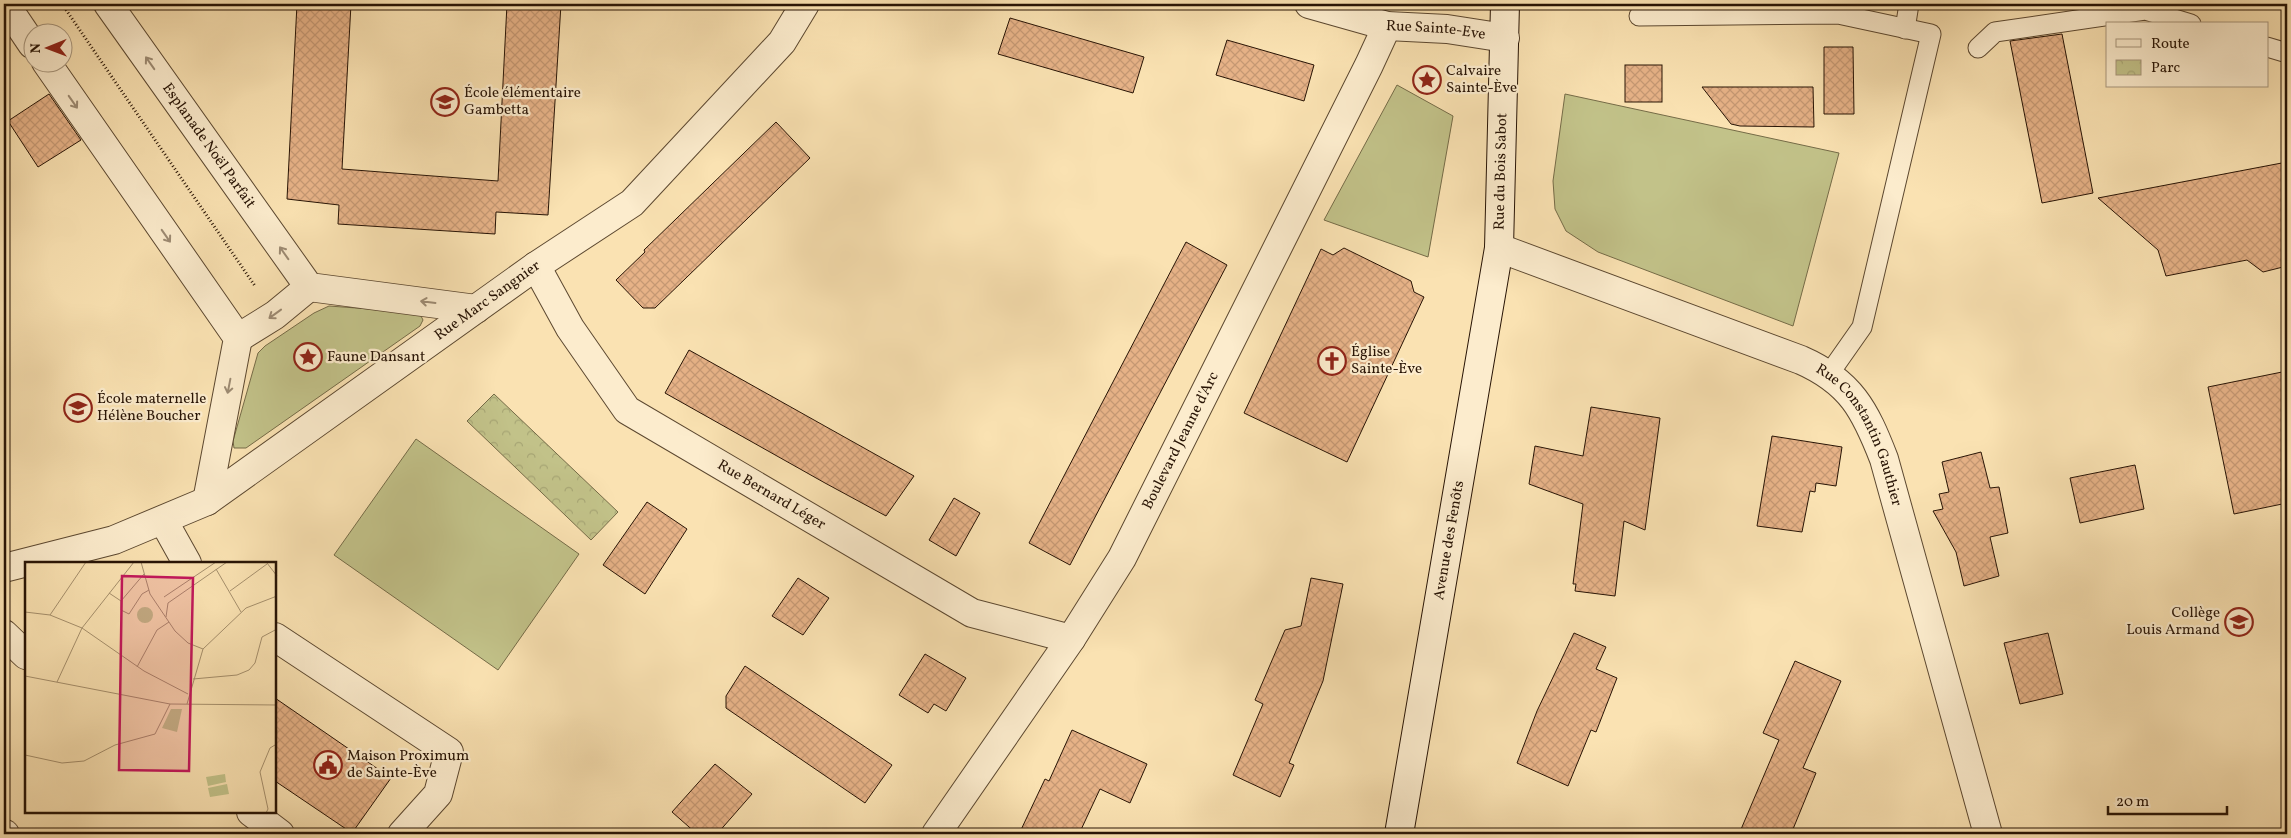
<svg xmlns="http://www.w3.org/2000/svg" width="2291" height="838" viewBox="0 0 2291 838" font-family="Vollkorn,serif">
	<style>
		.green { fill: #c2c289; stroke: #756b47 }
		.park { fill: url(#park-crowns); stroke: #756b47 }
		.building { fill: url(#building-cross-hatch); stroke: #281405 }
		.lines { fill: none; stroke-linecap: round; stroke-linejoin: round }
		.service-casing { stroke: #5c4830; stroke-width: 21 }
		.minor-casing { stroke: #5c4830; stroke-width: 30 }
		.tertiary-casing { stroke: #5c4830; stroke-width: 30 }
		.secondary-casing { stroke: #281405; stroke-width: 30 }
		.path { stroke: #281405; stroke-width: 3; stroke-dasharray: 1 2.5; stroke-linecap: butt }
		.service { stroke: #fceccd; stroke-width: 19 }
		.minor { stroke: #fceccd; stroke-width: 28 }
		.tertiary { stroke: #fceccd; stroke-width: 28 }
		.secondary { stroke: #fceccd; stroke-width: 28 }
		.oneway { stroke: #9d8b73 }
		.labels { text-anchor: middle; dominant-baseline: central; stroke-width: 4.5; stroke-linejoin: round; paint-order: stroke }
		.street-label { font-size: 15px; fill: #281405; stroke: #fceccd }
		.poi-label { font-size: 15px; fill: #281405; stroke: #fceccd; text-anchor: start }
		.inset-road { fill: none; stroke: #a6906d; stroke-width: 1 }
		.view { fill: #c2185b; fill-opacity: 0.15; stroke: #c2185b; stroke-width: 2.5 }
		.inset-edge { fill: none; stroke: #281405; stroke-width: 2.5 }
	</style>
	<defs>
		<pattern id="park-crowns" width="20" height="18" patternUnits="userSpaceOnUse" patternTransform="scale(1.25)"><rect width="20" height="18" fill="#c2c289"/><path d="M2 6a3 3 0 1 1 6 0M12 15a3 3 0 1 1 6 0" fill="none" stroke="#a7a675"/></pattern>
		<pattern id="building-cross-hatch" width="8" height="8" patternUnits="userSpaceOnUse" patternTransform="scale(1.25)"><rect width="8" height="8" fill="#e6b287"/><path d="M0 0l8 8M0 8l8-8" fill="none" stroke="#c59873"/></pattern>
	</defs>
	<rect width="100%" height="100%" fill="#fae2b2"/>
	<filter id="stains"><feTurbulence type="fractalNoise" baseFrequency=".004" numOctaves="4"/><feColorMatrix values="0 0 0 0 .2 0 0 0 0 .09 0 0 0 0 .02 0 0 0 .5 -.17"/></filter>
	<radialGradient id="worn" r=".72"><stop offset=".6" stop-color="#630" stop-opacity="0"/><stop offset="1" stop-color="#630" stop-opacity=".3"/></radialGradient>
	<g class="green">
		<polygon points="1397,85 1453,116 1428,257 1324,220"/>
		<polygon points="1565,94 1839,153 1793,326 1598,252 1566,231 1555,209 1553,181"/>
		<polygon points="329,306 411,312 420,314 423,320 420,326 246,448 234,448 233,441 258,353 265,346 314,313"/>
		<polygon points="416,439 579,554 498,670 334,555"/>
	</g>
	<polygon class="park" points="494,394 618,512 591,540 467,421"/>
	<g class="building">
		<polygon points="297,4 351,4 342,169 498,181 507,4 561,4 548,215 496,212 495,234 338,224 339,205 287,199"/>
		<polygon points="1010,18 1144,57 1133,93 998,54"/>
		<polygon points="2062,34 2093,193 2042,203 2010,41"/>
		<polygon points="1227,40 1314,65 1304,101 1216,75"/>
		<polygon points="1824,47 1853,47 1854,114 1824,114"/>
		<rect x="1625" y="65" width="37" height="37"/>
		<polygon points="1702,87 1813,87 1814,127 1740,126 1731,124"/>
		<polygon points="49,94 81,140 38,167 8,121"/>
		<polygon points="776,122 810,158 655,308 643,308 616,280 645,252 644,250"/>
		<polygon points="2287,162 2287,266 2263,272 2247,260 2166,276 2158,250 2098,198"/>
		<polygon points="1186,242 1227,265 1070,565 1029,543"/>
		<polygon points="1344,248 1411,281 1414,292 1424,297 1347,462 1244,413 1321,249 1333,255"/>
		<polygon points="689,350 914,476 886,516 825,483 665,393"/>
		<polygon points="2287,371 2287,503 2234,514 2208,387"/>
		<polygon points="1591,407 1660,418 1645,530 1624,521 1615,596 1575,591 1576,584 1573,584 1583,504 1529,484 1535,446 1583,456"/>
		<polygon points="1772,436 1842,447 1836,486 1816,483 1815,492 1810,491 1802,532 1757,526"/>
		<polygon points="1981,452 1990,488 1999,487 2008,533 1990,537 1999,576 1964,586 1956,552 1933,511 1943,509 1939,494 1949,492 1942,462"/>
		<polygon points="2135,465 2144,509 2080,523 2070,478"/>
		<polygon points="954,498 980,513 956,556 929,540"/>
		<polygon points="647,502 687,529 645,594 603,565"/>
		<polygon points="798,578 829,598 803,635 772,616"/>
		<polygon points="1311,578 1343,584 1323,681 1289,763 1294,765 1280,797 1233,775 1263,704 1255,700 1285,630 1301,626"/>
		<polygon points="1574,633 1606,647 1596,669 1617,678 1596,732 1591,730 1568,786 1517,763 1537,711"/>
		<polygon points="2048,633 2063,694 2020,704 2004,643"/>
		<polygon points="925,654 966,678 946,711 934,704 928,713 899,695"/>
		<polygon points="1795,661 1841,681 1803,768 1816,773 1791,834 1739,834 1779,740 1763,733"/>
		<polygon points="745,666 892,765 865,803 726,708 726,696"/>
		<polygon points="275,698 391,778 352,833 275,781"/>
		<polygon points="1072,730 1147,764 1130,803 1100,789 1079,834 1019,834 1045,779 1049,781"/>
		<polygon points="715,764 752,794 717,834 697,834 672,812"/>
	</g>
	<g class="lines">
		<defs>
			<g id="service">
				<polyline points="1639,16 1838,14 1931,34 1862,327 1829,374"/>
				<polyline points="1905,29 1909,4"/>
				<polyline points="2267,47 2287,53"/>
				<polyline points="1978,48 1995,32 2145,10 2191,24"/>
			</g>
			<g id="minor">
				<polyline points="5,4 32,44"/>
				<path id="s1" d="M108,4l201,283 167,22"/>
				<path id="s2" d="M1309,4l78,22 60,3 58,9"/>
				<polyline points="46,62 238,338 207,501"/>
				<path id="s3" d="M536,266l34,62 57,82 345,203 99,26"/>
				<polyline points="238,338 275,315 309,287"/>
				<polyline points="163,520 187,563"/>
				<path id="s4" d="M4,568l110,-28 93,-39 329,-235 96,-63 150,-161 23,-38"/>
				<polyline points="4,634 26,655"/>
				<polyline points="275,637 449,752 438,794 402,834"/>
				<polyline points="251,812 280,834"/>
				<polyline points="4,834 5,834"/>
				<path id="s5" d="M936,834l135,-195 51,-81 247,-493 18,-39"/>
			</g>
			<g id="tertiary">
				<path id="s6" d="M1499,248l302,112c50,22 64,50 83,99l104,375"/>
			</g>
			<g id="secondary">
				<path id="s7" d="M1399,834l100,-586 6,-244"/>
			</g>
		</defs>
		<use href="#service" class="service-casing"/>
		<use href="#minor" class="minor-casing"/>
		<use href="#tertiary" class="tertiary-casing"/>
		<use href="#secondary" class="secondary-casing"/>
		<g class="path">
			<polyline points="62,4 255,286"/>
			<polyline points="1540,5 1552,4"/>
		</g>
		<use href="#service" class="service"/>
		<use href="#minor" class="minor"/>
		<use href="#tertiary" class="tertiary"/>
		<use href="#secondary" class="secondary"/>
	</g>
	<defs><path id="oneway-shaft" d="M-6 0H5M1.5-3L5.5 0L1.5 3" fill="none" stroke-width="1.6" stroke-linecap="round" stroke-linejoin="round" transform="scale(1.25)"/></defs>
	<g class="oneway">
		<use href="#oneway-shaft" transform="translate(150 63) rotate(-125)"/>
		<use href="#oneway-shaft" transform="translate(73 102) rotate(55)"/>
		<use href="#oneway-shaft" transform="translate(166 236) rotate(55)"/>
		<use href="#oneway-shaft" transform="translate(284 253) rotate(-125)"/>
		<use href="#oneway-shaft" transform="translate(428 302) rotate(-173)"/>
		<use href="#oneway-shaft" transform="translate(275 314) rotate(144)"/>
		<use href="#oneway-shaft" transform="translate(229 386) rotate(101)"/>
	</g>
	<defs>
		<symbol id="sight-ring" viewBox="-11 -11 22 22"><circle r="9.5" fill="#fceccd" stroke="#8f2418" stroke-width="1.5"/><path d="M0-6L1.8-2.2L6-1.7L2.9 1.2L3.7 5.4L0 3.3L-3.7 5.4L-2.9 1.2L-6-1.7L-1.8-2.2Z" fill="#8f2418"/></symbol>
		<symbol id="school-ring" viewBox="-11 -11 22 22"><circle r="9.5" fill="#fceccd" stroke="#8f2418" stroke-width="1.5"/><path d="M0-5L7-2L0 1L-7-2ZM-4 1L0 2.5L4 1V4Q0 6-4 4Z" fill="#8f2418"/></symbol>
		<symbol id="church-ring" viewBox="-11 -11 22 22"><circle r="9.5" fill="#fceccd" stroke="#8f2418" stroke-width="1.5"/><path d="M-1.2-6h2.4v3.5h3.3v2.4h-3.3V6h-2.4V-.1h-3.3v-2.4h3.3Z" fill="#8f2418"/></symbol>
		<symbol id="civic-ring" viewBox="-11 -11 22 22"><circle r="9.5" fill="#fceccd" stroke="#8f2418" stroke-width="1.5"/><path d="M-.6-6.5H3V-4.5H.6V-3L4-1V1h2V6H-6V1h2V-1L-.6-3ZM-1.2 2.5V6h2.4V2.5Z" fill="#8f2418"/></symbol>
	</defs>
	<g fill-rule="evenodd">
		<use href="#sight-ring" x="1411" y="64" width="32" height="32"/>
		<use href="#school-ring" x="429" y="86" width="32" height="32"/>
		<use href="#sight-ring" x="292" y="341" width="32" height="32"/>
		<use href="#church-ring" x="1316" y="345" width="32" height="32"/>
		<use href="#school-ring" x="62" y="392" width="32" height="32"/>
		<use href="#school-ring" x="2223" y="606" width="32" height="32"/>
		<use href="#civic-ring" x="312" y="749" width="32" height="32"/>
	</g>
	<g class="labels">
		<g class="street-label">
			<text stroke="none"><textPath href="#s2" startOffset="130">Rue Sainte-Eve</textPath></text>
			<text stroke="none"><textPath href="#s1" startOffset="174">Esplanade Noël Parfait</textPath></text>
			<text stroke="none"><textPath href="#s7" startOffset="671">Rue du Bois Sabot</textPath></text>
			<text stroke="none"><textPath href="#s4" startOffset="559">Rue Marc Sangnier</textPath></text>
			<text stroke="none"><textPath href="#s6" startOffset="422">Rue Constantin Gauthier</textPath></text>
			<text stroke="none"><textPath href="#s5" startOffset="464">Boulevard Jeanne d'Arc</textPath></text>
			<text stroke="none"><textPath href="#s3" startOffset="338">Rue Bernard Léger</textPath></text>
			<text stroke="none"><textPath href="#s7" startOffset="298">Avenue des Fenôts</textPath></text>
		</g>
		<g class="poi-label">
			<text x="1446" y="71">Calvaire<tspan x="1446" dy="17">Sainte-Ève</tspan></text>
			<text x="464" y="93">École élémentaire<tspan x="464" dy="17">Gambetta</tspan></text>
			<text x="1351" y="352">Église<tspan x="1351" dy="17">Sainte-Ève</tspan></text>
			<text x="327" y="357">Faune Dansant</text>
			<text x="97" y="399">École maternelle<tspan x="97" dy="17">Hélène Boucher</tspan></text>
			<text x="2220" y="613" text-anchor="end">Collège<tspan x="2220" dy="17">Louis Armand</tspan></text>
			<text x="347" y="756">Maison Proximum<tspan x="347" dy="17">de Sainte-Ève</tspan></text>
		</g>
	</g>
	<g transform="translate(25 562)">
		<rect width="251" height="251" fill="#fae2b2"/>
		<path d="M112 53a8 8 0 1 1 16 0a8 8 0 1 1-16 0ZM146,147h11l-5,23 -15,-4zM200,212l1,8 -18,4 -2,-9zM202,222l2,10 -19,3 -2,-9z" fill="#c2c289"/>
		<path class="inset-road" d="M116,0l9,32 25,37 13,12 15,6M242,1l10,13M191,7l25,43M205,29l37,-27M84,31l12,8 23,-27M139,35l52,-35M96,39v9l8,4 13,-20 7,-4M0,50l25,3 32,13 62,43 44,23M25,53l36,-53M141,55l2,-14 59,-41M112,105l20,-37 12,-8M0,114l145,28 107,1M168,117l44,-4 12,-5 6,-7 7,-26 15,-8M32,120l25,-54 52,-66M162,142l16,-55 43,-41 31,-12M251,184l1,-16M0,193l37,8 22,-2 31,-16 40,-11 15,-30M241,251l2,-4 -8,-37 10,-24 5,-3"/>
		<path class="view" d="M97,14l71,2 -4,193 -70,-1z"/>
		<rect width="251" height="251" class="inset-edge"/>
	</g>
	<rect width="2291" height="838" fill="none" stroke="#fae2b2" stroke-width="20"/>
	<rect x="5" y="5" width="2281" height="828" fill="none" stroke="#281405" stroke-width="2.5"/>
	<rect x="10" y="10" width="2271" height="818" fill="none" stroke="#281405"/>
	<rect x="2106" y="22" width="162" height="65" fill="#fceccd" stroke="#a7967d"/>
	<rect x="2116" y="39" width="25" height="8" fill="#fceccd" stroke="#a7967d"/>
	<text x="2151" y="48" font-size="15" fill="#281405">Route</text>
	<rect x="2116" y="60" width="25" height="15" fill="url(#park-crowns)" stroke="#a7967d"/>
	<text x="2151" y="72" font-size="15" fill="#281405">Parc</text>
	<g transform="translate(48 48) rotate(269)"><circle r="24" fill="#fceccd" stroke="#a7967d"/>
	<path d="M0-4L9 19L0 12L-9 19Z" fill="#8f2418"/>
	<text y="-8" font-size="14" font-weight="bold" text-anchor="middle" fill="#281405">N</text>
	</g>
	<path d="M2108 806v8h119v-8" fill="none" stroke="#281405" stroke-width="2.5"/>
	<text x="2116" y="806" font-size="15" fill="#281405" stroke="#fceccd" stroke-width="4" paint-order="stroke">20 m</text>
	<rect width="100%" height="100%" filter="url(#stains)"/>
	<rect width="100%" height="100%" fill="url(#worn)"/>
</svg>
